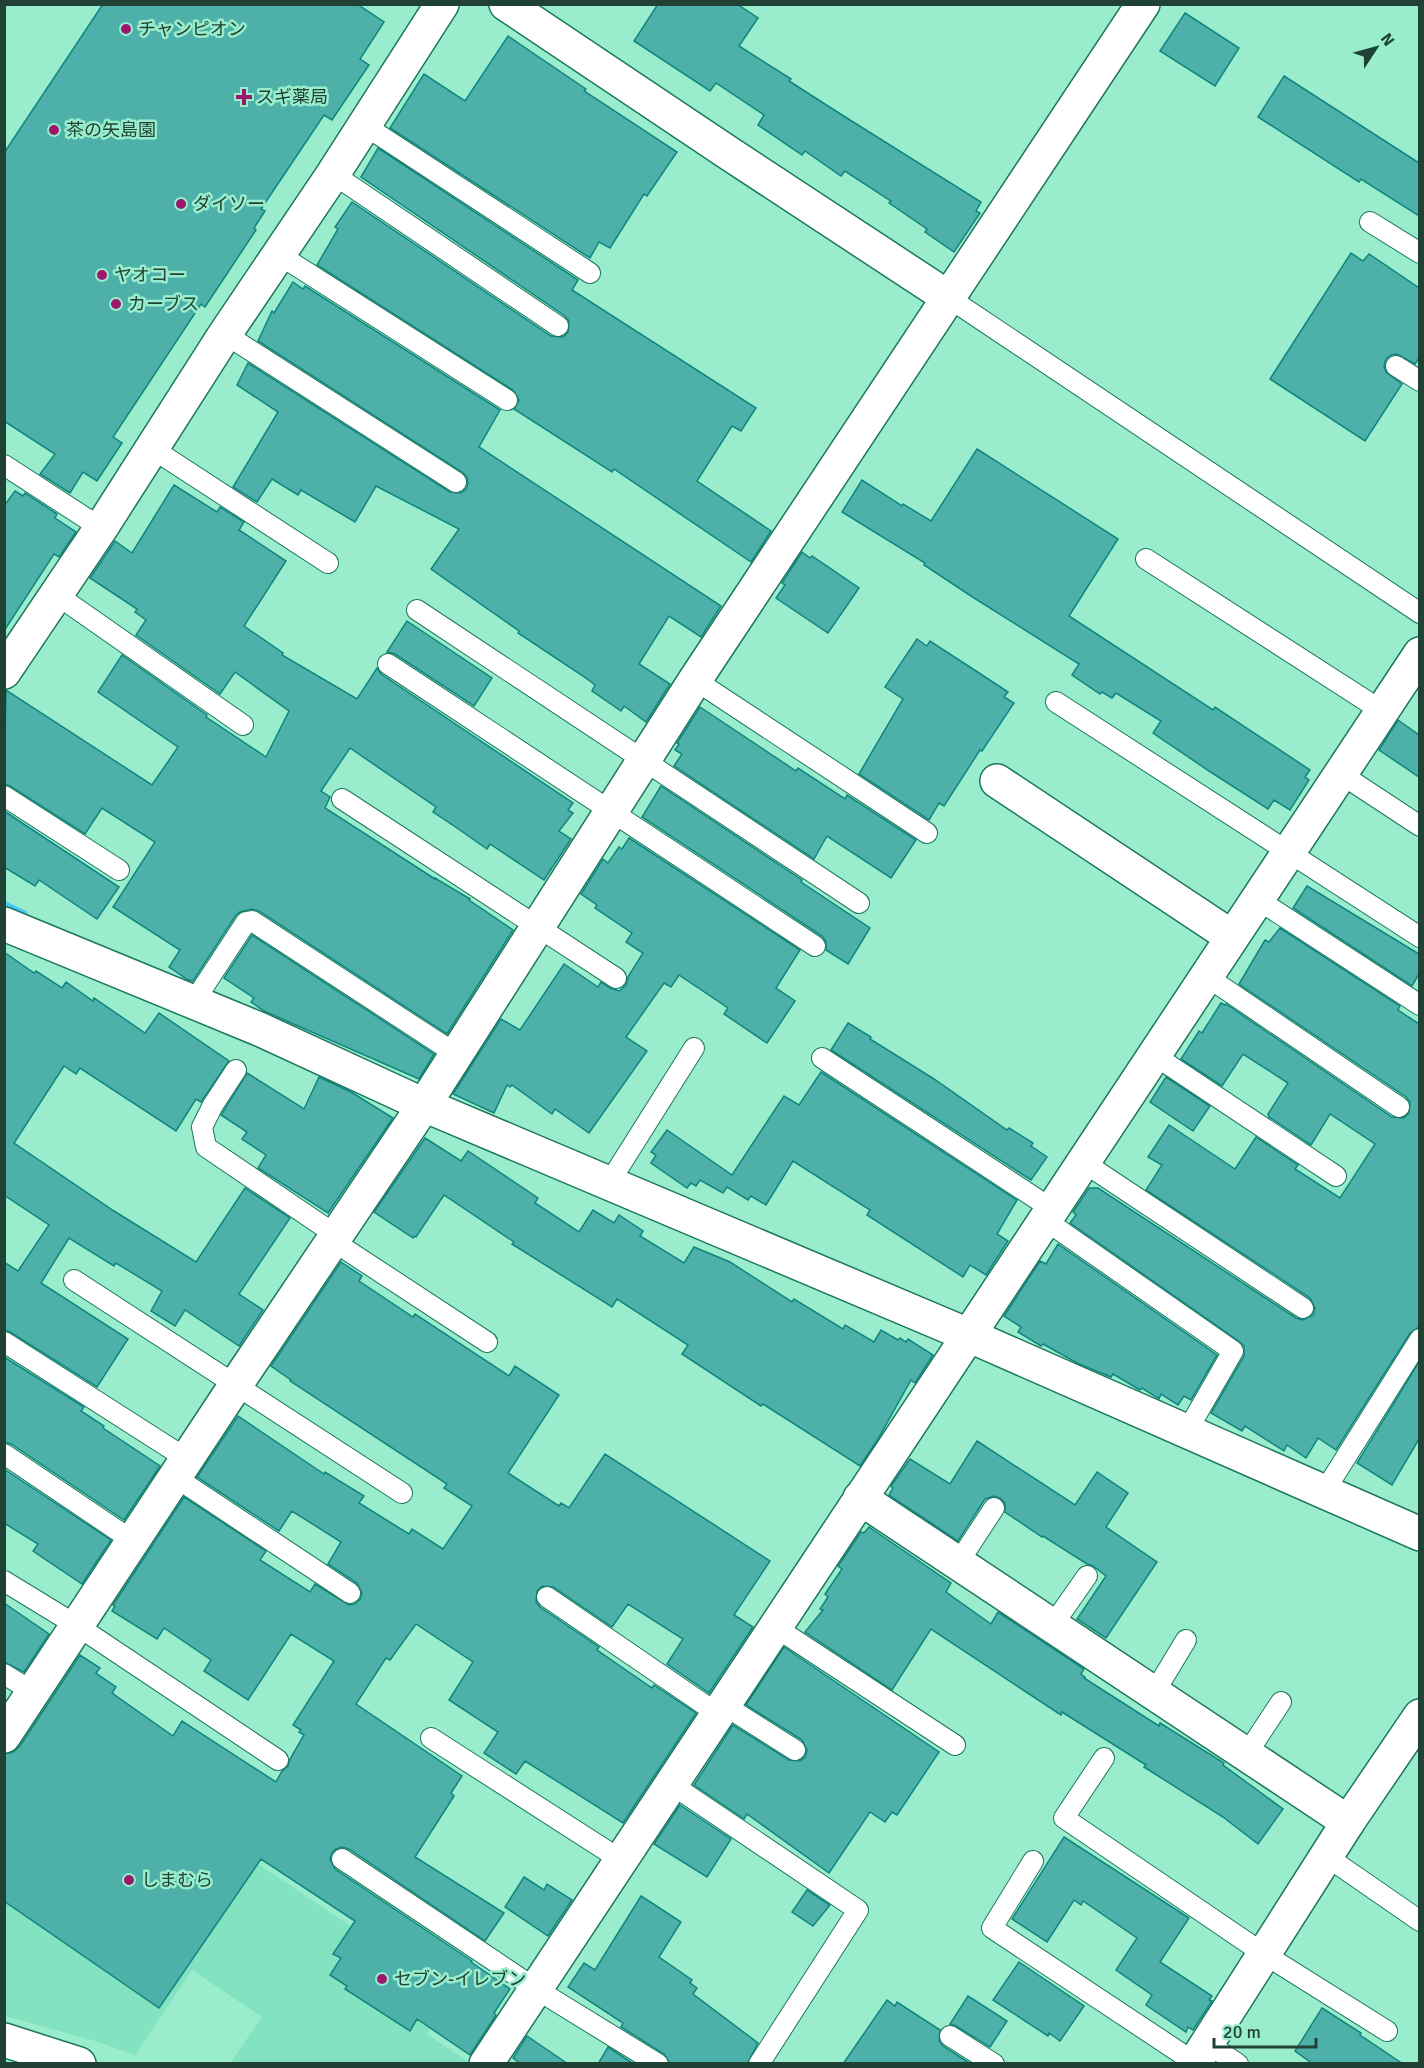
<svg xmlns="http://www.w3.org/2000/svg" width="1424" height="2068" viewBox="0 0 1424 2068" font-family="Signika,'Noto Sans JP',sans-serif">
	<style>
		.built { fill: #83e2c0 }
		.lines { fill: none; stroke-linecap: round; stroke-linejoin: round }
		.stream { stroke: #48c8fa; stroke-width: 10 }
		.building { fill: #4db1aa; stroke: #10857e; stroke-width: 1.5 }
		.lane-casing { stroke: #1c775c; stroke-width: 22 }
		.street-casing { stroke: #1c775c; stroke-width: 36 }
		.primary-casing { stroke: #1c775c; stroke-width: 36 }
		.lane { stroke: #fff; stroke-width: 20 }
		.street { stroke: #fff; stroke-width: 33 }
		.primary { stroke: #fff; stroke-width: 33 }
		.poi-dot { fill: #9c186b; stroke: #99edcd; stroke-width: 2 }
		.labels { text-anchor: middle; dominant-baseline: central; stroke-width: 5; stroke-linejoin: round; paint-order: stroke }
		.poi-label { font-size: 18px; fill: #1f4235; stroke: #99edcd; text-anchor: start }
	</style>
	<rect width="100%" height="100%" fill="#99edcd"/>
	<polygon class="built" points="115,1768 453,1995 427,2034 470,2063 230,2063 262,2017 192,1970 135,2055 95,2041 5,2016 4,1891"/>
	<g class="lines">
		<polyline class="stream" points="4,906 23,915"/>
	</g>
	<g class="building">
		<polygon points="103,4 357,4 384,22 360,59 369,65 332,120 324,115 261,209 265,211 254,228 256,230 205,307 201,304 113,437 122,443 97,481 83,472 70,493 40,474 55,454 4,421 4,153"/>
		<polygon points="658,4 737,4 758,18 739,46 791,79 789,81 842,115 981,202 976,211 980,213 954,252 925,232 927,229 889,203 891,201 845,171 841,176 805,151 802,155 758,125 764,115 716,83 710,91 634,41"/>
		<polygon points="1185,13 1239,48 1215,86 1160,51"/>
		<polygon points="508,36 586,89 584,91 677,152 647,196 644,194 610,248 599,242 590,258 390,128 424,74 465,101"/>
		<polygon points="1284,76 1419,163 1419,216 1361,179 1359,182 1258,117"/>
		<polygon points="378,148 578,280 572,290 756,408 741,431 732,426 697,481 771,531 751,562 614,469 612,472 514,409 519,400 513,390 317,265 338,229 335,227 352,202 551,336 563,337 568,332 569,321 565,316 361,177"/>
		<polygon points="1351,253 1363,261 1369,254 1419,288 1419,358 1415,364 1397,354 1391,355 1386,359 1384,366 1386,372 1402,384 1365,441 1270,379"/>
		<polygon points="293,282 303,289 305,286 500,410 479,447 721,606 701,637 669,616 639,664 670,684 646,722 624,706 621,711 592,691 595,685 586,678 518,633 519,631 431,569 459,529 376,486 355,522 301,490 298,495 272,479 257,502 233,487 278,412 237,385 248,363 450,492 461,493 466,489 468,483 467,477 462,472 258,341 272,311 274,313"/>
		<polygon points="977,449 1118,539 1069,616 1213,710 1215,707 1310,770 1305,777 1309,780 1290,810 1274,800 1268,809 1209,771 1153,733 1161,721 1116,693 1112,698 1102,692 1100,694 1072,675 1079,664 971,596 924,565 925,563 842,512 862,480 902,506 903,504 931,521"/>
		<polygon points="174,485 217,512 220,507 244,522 239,530 286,561 244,626 283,653 282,655 357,699 377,668 381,674 573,803 568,810 573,813 559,831 571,839 544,880 490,844 487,849 457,828 433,812 436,807 350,748 321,791 330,797 325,808 435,879 435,878 470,899 469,900 513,930 447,1034 259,911 251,909 240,912 236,915 193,981 188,980 169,967 180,950 113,907 155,842 102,808 85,834 10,786 4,784 6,690 152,785 178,747 98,692 122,655 207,715 206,717 266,757 289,711 235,672 220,694 136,635 146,620 135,612 137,609 90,578 115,541 132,553"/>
		<polygon points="15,491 23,496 25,493 57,514 55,518 76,532 59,557 54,554 4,631 4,506"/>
		<polygon points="802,552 810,558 812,556 859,588 828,633 776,598 785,585 782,583"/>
		<polygon points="407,621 492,678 474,706 395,654 387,652"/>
		<polygon points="917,639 927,646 930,641 976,671 1008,692 1004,697 1014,703 982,751 980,750 944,806 939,803 929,820 859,774 903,699 885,687"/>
		<polygon points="700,707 796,771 798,768 845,799 847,795 916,840 891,878 827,836 814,859 674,766 682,754 675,750 679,744 677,743"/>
		<polygon points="1398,720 1419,735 1419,777 1379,750"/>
		<polygon points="661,786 802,880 801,882 870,928 848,964 826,950 826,941 822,936 642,817"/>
		<polygon points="4,811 119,887 97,919 39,880 35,886 4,867"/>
		<polygon points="629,838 800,950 776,988 795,1001 767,1043 724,1014 728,1008 679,975 671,987 664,983 626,1037 647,1051 589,1133 555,1109 552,1114 512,1085 510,1087 507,1085 494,1113 453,1094 501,1019 520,1030 564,964 598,987 601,982 610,988 619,991 626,985 628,977 643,953 626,942 632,933 595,908 597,905 581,894 603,859 608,863 619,847 622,849"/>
		<polygon points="1307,886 1419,954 1419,974 1412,986 1293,908"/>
		<polygon points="1280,928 1400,1006 1398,1010 1419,1024 1419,1327 1410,1333 1336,1450 1318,1438 1306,1458 1287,1445 1284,1451 1245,1426 1242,1431 1211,1413 1244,1356 1244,1346 1240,1342 1070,1223 1076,1215 1073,1212 1089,1188 1098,1188 1296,1318 1303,1320 1313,1315 1315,1308 1310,1298 1146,1190 1162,1165 1148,1157 1169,1125 1235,1169 1256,1137 1298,1165 1295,1169 1340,1198 1375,1144 1330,1114 1311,1145 1269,1117 1268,1114 1288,1083 1243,1054 1222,1086 1181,1059 1199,1031 1202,1033 1221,1003 1225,1005 1226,1004 1392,1117 1404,1118 1409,1113 1410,1102 1406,1097 1239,984 1265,940 1269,942"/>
		<polygon points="252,935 434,1054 419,1079 264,1011 251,1002 254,998 224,978"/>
		<polygon points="4,952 34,973 36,971 62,988 66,982 93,1001 94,998 145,1033 159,1013 229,1061 201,1102 196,1099 176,1131 80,1068 76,1074 64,1066 14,1143 114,1211 196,1262 245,1188 290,1218 239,1294 263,1310 239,1346 185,1310 175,1326 151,1311 162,1291 116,1263 114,1266 69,1238 41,1283 128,1339 97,1387 10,1332 4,1330 4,1262 18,1271 49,1225 4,1195"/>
		<polygon points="848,1023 871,1037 870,1039 934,1079 1007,1130 1009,1128 1033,1143 1031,1146 1047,1157 1031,1180 831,1050"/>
		<polygon points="821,1072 1017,1200 997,1234 1008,1241 986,1275 970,1265 963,1277 867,1215 870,1210 793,1161 766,1205 751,1196 748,1200 727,1187 723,1193 700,1180 696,1186 691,1183 687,1188 651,1163 656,1155 651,1152 667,1130 732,1175 784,1096 799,1105"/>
		<polygon points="247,1073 304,1109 319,1077 351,1092 393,1118 328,1213 258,1168 266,1155 242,1139 247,1132 221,1115"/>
		<polygon points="1166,1077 1210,1106 1193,1131 1150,1102"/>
		<polygon points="425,1138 461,1161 468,1151 538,1198 535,1203 579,1232 593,1210 614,1223 619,1215 643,1231 640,1236 684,1263 694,1247 730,1262 792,1302 794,1299 843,1329 845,1325 874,1342 881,1330 898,1340 900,1338 906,1342 908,1339 933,1355 915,1383 911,1380 878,1439 860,1466 763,1404 761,1406 682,1354 688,1345 617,1299 612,1307 512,1244 514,1242 444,1195 416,1237 414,1236 413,1238 374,1212"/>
		<polygon points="1058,1244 1217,1355 1191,1400 1184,1396 1178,1405 1161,1394 1159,1399 1142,1388 1140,1390 1113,1374 1111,1377 1079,1364 1043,1344 1041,1346 1018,1332 1021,1327 1004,1316 1040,1261 1046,1264"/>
		<polygon points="341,1262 362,1276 359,1281 413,1317 415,1314 509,1376 515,1366 559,1395 508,1473 559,1506 561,1503 569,1508 605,1454 770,1561 734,1615 753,1627 709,1693 667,1664 683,1639 628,1604 612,1627 553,1587 542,1586 537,1591 536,1602 540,1607 599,1647 597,1650 652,1688 654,1685 696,1713 623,1823 525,1761 516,1774 484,1753 498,1732 449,1700 473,1662 416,1624 390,1660 386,1658 356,1704 462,1776 451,1793 454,1796 415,1857 504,1913 485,1941 349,1849 342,1847 336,1849 332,1853 330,1859 335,1869 472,1961 471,1962 510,1989 494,2013 496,2015 470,2055 417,2019 410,2031 345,1989 347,1986 330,1975 341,1958 333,1954 355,1921 261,1859 159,2008 4,1901 4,1754 13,1752 20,1746 80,1655 100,1668 96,1673 116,1687 112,1693 173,1736 182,1721 276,1782 282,1771 288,1766 290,1759 304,1735 299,1732 301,1730 293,1725 334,1661 291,1634 248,1700 204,1671 211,1660 164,1628 157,1639 112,1611 115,1606 113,1605 184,1497 266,1551 260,1560 310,1592 315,1584 349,1605 355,1604 360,1599 362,1593 357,1583 328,1564 341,1542 292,1511 279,1531 197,1477 238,1416 324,1474 325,1472 364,1496 359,1503 409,1534 412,1529 443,1549 472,1506 444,1488 447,1484 290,1381 291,1380 271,1366"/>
		<polygon points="4,1357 84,1407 81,1411 104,1426 103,1428 160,1466 124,1520 11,1444 4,1442"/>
		<polygon points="1419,1362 1419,1439 1392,1485 1357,1463"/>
		<polygon points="977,1441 1075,1505 1097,1472 1128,1493 1106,1527 1157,1562 1106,1638 1077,1619 1106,1576 1093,1566 1087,1564 1043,1536 1042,1537 1005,1512 1005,1503 1000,1498 994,1496 985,1499 958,1541 889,1495 893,1488 891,1486 910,1459 950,1484"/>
		<polygon points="4,1469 111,1540 82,1584 33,1551 38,1544 4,1523"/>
		<polygon points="869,1527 951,1583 946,1592 991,1624 998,1612 1084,1669 1081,1674 1085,1677 1084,1678 1159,1726 1160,1723 1224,1763 1223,1765 1283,1809 1258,1844 1223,1817 1144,1767 1146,1765 1062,1712 1061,1715 931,1629 892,1690 805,1632 823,1610 820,1609 828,1597 825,1594 842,1569 838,1566 861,1532 864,1533"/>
		<polygon points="4,1603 49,1634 24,1672 4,1662"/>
		<polygon points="784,1647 939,1752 897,1815 892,1812 885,1822 870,1812 829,1873 747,1814 744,1819 694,1785 733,1725 789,1760 800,1761 805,1757 807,1750 802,1740 746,1705"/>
		<polygon points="680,1805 731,1839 707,1877 654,1844"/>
		<polygon points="1064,1837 1189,1918 1160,1962 1212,1996 1209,2000 1212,2001 1193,2030 1188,2027 1186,2032 1146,2005 1152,1995 1116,1970 1137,1938 1083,1901 1081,1905 1074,1900 1047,1942 1012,1919"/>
		<polygon points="524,1877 544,1890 547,1884 572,1900 548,1936 505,1907"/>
		<polygon points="807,1890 830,1905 813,1926 792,1912"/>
		<polygon points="641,1896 681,1922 659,1957 692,1980 690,1983 697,1988 693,1994 758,2043 747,2064 670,2064 664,2054 621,2027 623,2023 568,1987 584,1963 595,1970"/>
		<polygon points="1019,1962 1084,2006 1060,2041 1049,2033 1048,2036 993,2000"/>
		<polygon points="968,1996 1007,2021 990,2047 956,2026 950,2024"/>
		<polygon points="887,2000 895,2006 897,2002 940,2030 939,2041 943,2046 971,2064 843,2064"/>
		<polygon points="1322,2008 1361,2033 1360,2035 1403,2064 1313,2064 1295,2051"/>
		<polygon points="527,2036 568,2064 521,2064 513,2058"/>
		<polygon points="608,2047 634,2064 598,2064"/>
	</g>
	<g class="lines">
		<defs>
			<g id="lane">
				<polyline points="364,125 590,273"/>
				<polyline points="333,174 558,326"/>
				<polyline points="1370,222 1420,253"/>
				<polyline points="278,254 507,400"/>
				<polyline points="949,298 1420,613"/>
				<polyline points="225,334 456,482"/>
				<polyline points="1396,366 1420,381"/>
				<polyline points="153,449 328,563"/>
				<polyline points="4,465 101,528"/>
				<polyline points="1146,559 1382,711"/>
				<polyline points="57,595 243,725"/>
				<polyline points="417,610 859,903"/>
				<polyline points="388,664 815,946"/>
				<polyline points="695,680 927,833"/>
				<polyline points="1056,702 1420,937"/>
				<polyline points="1341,774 1420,826"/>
				<polyline points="4,796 119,870"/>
				<polyline points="342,799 616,978"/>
				<polyline points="1257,899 1420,1005"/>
				<polyline points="1206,976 1399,1107"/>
				<polyline points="193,1003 246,922 252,921 456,1054"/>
				<polyline points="1154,1055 1336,1176"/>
				<polyline points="822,1058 1052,1209"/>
				<polyline points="236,1070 213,1105 202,1127 206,1147 336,1235"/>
				<polyline points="1083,1162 1303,1308"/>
				<polyline points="609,1183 694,1048"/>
				<polyline points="1045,1220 1233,1351 1187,1431"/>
				<polyline points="333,1241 487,1342"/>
				<polyline points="74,1280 402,1493"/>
				<polyline points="4,1342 187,1459"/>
				<polyline points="4,1454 133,1541"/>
				<polyline points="175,1477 350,1593"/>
				<polyline points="1324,1492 1420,1339"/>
				<polyline points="958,1563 994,1508"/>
				<polyline points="4,1581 76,1625 278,1760"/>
				<polyline points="547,1597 718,1714"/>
				<polyline points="1052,1626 1087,1576"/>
				<polyline points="775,1627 955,1745"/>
				<polyline points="4,1674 33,1692"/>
				<polyline points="1154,1693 1186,1640"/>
				<polyline points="724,1705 795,1750"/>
				<polyline points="431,1738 621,1860"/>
				<polyline points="1246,1755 1281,1702"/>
				<polyline points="1104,1758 1064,1818 1264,1954 1387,2031"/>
				<polyline points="671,1784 858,1910 759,2064"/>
				<polyline points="1326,1856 1420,1921"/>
				<polyline points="342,1859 536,1989 658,2064"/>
				<polyline points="1033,1861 992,1928 1194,2062"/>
				<polyline points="950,2036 994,2064"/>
				<polyline points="1207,2043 1238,2064"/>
			</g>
			<g id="street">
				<polyline points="506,4 730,154 949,298"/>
				<polyline points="4,672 101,528 225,334 333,174 442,4"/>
				<polyline points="997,781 1232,937"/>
				<polyline points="4,924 259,1029 424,1105 968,1335 1420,1534"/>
				<polyline points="860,1498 1348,1822"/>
				<polyline points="4,1736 235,1386 424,1105 695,680 1143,4"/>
				<polyline points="486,2064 1420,654"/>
				<polyline points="1194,2064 1348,1822 1420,1716"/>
			</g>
			<polyline id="primary" points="4,2040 79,2064"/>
		</defs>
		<use href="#lane" class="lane-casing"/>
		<use href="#street" class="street-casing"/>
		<use href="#primary" class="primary-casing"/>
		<use href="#lane" class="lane"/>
		<use href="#street" class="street"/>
		<use href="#primary" class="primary"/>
	</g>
	<g class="poi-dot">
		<circle cx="126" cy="29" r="6"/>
		<path d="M241 88h6v6h6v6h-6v6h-6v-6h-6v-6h6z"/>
		<circle cx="54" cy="130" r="6"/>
		<circle cx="181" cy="204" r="6"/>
		<circle cx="102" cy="275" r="6"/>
		<circle cx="116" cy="304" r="6"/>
		<circle cx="129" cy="1880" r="6"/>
		<circle cx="382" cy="1979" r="6"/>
	</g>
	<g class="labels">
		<g class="poi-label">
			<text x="138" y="29">チャンピオン</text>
			<text x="256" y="97">スギ薬局</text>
			<text x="66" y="130">茶の矢島園</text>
			<text x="193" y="204">ダイソー</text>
			<text x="114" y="275">ヤオコー</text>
			<text x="128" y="304">カーブス</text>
			<text x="141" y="1880">しまむら</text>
			<text x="394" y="1979">セブン-イレブン</text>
		</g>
	</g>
	<rect width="1424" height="2068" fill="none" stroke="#1f4235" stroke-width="12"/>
	<g transform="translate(1376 48) rotate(54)" stroke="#99edcd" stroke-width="4.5" paint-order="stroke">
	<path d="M0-4.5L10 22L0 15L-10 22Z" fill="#1f4235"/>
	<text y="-9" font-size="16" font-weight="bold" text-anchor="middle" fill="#1f4235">N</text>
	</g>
	<path d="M1214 2038v9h102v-9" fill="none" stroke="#1f4235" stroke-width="3"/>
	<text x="1223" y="2038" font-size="18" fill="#1f4235" stroke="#99edcd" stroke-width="4.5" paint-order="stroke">20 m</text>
</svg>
